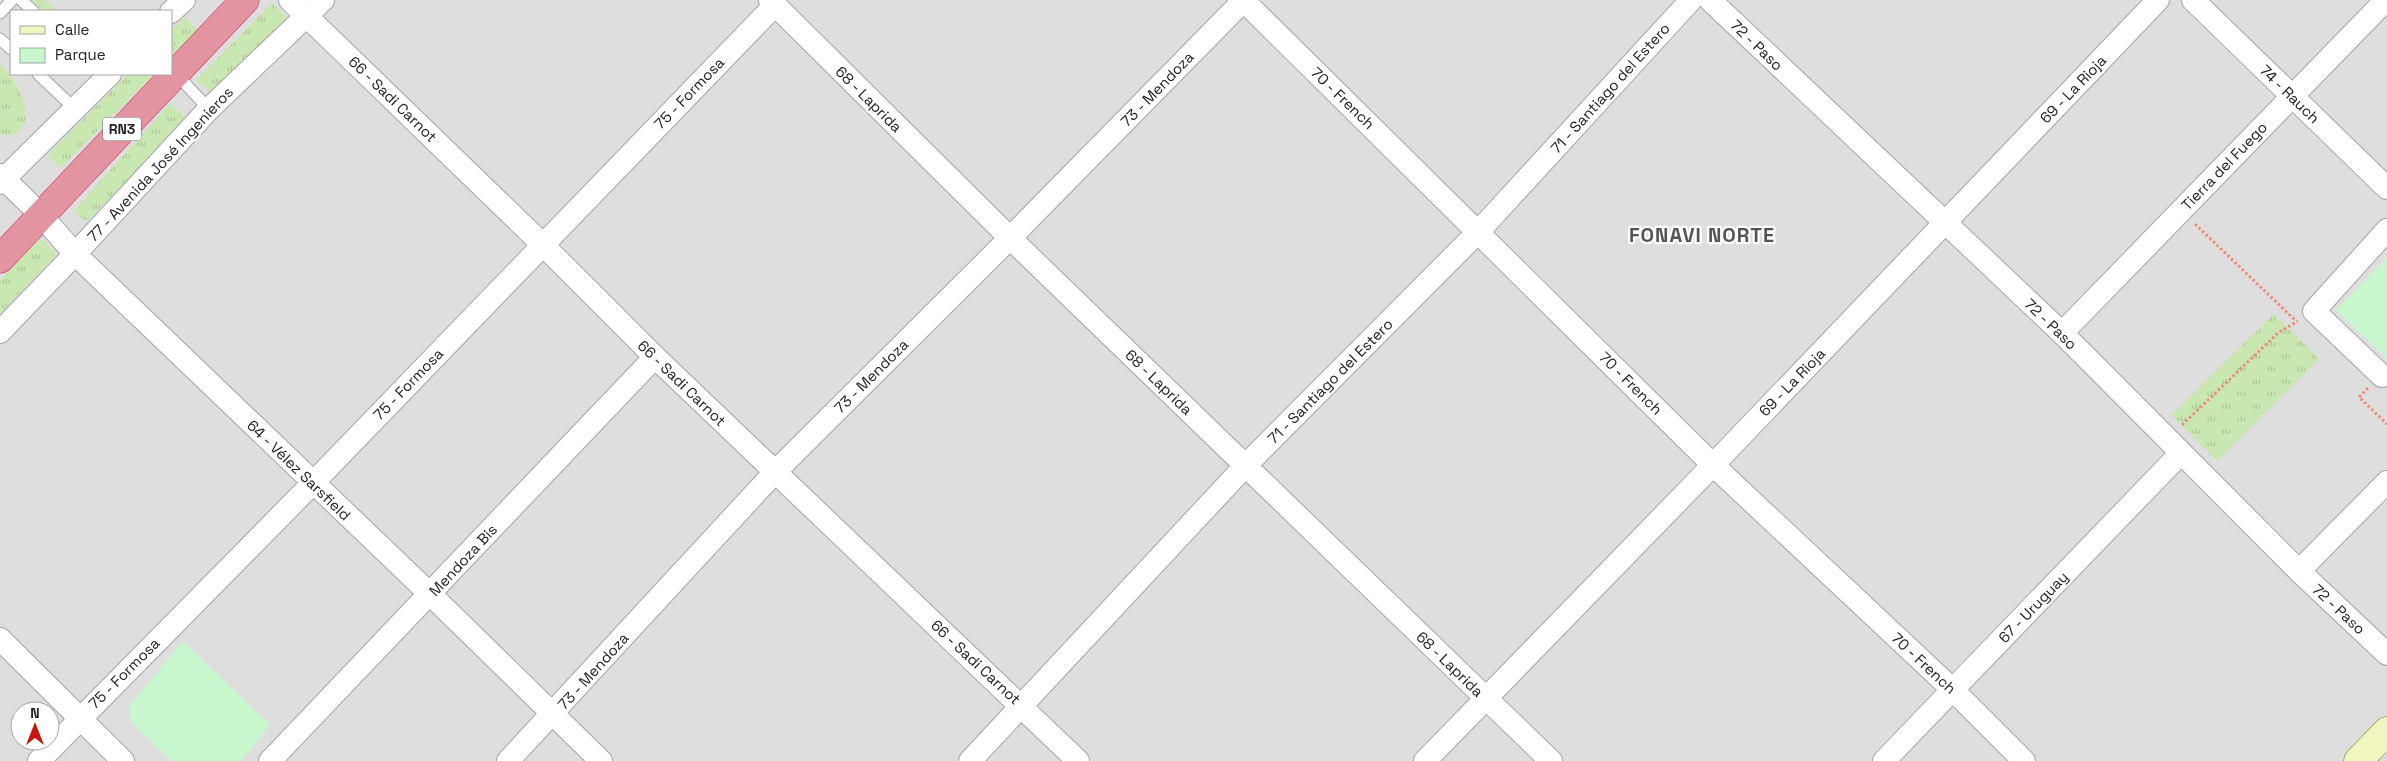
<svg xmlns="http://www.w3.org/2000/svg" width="2387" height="761" viewBox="0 0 2387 761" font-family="'Space Grotesk',sans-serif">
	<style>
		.residential { fill: #dfdede; fill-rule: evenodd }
		.grass { fill: url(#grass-tufts) }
		.park { fill: #c8f7ce }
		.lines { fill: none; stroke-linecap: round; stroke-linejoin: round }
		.lane-casing { stroke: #a5a5a5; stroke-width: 13 }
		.street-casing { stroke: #a5a5a5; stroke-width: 24 }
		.secondary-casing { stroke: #63730c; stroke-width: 29 }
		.highway-casing { stroke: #d13261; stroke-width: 29 }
		.path { stroke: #f28a77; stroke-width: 3; stroke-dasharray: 2.5 2.5; stroke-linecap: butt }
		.lane { stroke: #fff; stroke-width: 11 }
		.street { stroke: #fff; stroke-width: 22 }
		.secondary { stroke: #f1f6c0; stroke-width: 28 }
		.highway { stroke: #e295a0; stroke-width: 28 }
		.labels { text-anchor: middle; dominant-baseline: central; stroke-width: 4.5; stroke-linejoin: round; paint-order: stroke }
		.shield { fill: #fff; stroke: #646464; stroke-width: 1 }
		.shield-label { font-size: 14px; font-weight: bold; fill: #212121 }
		.street-label { font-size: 15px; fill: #212121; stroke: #fff }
		.district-label { font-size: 20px; font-weight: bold; letter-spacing: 1px; fill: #545454; stroke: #fff }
	</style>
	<defs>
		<pattern id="grass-tufts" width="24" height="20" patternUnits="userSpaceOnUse" patternTransform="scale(1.25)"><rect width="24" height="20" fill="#c9e7b1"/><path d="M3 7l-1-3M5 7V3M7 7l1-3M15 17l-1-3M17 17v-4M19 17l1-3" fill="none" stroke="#acc698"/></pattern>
	</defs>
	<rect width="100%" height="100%" fill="#f0eee8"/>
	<path class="residential" d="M0,0h2387v761h-2387zM11,11h160v63h-160zM20,711h30v30h-30z"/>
	<g class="grass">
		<polygon points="31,0 45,0 56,11 43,11"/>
		<polygon points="272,3 289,19 213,95 196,80"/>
		<polygon points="185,17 198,30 171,57 171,30"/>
		<path d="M0,64c12,10 33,45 24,60 -2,4 -7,8 -11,11h-13z"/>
		<polygon points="128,74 154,74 60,168 47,155"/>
		<polygon points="170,103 187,119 87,221 73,212"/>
		<polygon points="40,238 57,254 0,314 0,280"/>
		<polygon points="2274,314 2319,359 2217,461 2171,415"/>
	</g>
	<g class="park">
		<polygon points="2387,257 2387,359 2336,310"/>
		<polygon points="183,641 270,725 241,761 171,761 130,721 130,705"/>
	</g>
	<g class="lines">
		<defs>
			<g id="lane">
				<polyline points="21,0 33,11"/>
				<polyline points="0,13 12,0"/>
				<polyline points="0,39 11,49"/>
				<polyline points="175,73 209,109"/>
				<polyline points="38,74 75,109"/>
			</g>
			<g id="street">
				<polyline points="290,0 543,245 655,357 1078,761"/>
				<polyline points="770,0 1010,238 1551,761"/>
				<polyline points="1243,0 1713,465 1953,690 2024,761"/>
				<polyline points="1710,0 2062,333 2299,571 2387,654"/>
				<polyline points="2193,0 2387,188"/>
				<polyline points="171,12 184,0"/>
				<polyline points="0,175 42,216 75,254 431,595 601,761"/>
				<polyline points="0,183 110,74"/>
				<polyline points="0,332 75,254 209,109 323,0"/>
				<polyline points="2062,333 2386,0"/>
				<polyline points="2382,376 2314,311 2387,230"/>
				<polyline points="2299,571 2387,482"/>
				<polyline points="0,639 123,761"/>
				<polyline points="39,761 313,483 775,5"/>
				<polyline points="270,761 655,357"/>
				<polyline points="508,761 775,472 1010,238 1244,0"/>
				<polyline points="970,761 1246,465 1479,231 1691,0"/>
				<polyline points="1425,761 1713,465 2158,0"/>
				<polyline points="1884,761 2181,453"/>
			</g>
			<polyline id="secondary" points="2358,761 2387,731"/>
			<polyline id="highway" points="0,259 245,0"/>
		</defs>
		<use href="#lane" class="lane-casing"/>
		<use href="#street" class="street-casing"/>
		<use href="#secondary" class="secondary-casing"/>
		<use href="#highway" class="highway-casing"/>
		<g class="path">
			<polyline points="2195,224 2295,320"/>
			<polyline points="2368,388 2359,397 2387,424"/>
			<polyline points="2182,425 2279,332 2298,321"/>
		</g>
		<use href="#lane" class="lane"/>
		<use href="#street" class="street"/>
		<use href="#secondary" class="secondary"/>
		<use href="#highway" class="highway"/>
	</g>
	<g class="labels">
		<rect class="shield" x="103" y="117.5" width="38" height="23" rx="4"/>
		<g class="shield-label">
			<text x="122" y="129">RN3</text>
		</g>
		<g class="street-label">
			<text transform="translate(1757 45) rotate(44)">72 - Paso</text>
			<text transform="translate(1610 88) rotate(-48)">71 - Santiago del Estero</text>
			<text transform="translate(1157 89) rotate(-46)">73 - Mendoza</text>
			<text transform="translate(2073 89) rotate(-46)">69 - La Rioja</text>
			<text transform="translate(689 93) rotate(-46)">75 - Formosa</text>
			<text transform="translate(2290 94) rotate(44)">74 - Rauch</text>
			<text transform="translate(1343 98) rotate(44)">70 - French</text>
			<text transform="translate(393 99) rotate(44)">66 - Sadi Carnot</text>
			<text transform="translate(869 99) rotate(45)">68 - Laprida</text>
			<text transform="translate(160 164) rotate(-47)">77 - Avenida José Ingenieros</text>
			<text transform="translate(2224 166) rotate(-46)">Tierra del Fuego</text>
			<text transform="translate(2051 324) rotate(44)">72 - Paso</text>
			<text transform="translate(871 376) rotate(-45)">73 - Mendoza</text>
			<text transform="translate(1330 381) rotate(-45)">71 - Santiago del Estero</text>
			<text transform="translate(1159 382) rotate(44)">68 - Laprida</text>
			<text transform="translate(1792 382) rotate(-46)">69 - La Rioja</text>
			<text transform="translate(682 383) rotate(44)">66 - Sadi Carnot</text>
			<text transform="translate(1631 383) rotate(45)">70 - French</text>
			<text transform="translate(408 384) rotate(-46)">75 - Formosa</text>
			<text transform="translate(299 470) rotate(44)">64 - Vélez Sarsfield</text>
			<text transform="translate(463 560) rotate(-47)">Mendoza Bis</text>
			<text transform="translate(2033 607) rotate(-46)">67 - Uruguay</text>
			<text transform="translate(2339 609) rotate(43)">72 - Paso</text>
			<text transform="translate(976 662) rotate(43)">66 - Sadi Carnot</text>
			<text transform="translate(1924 663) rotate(43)">70 - French</text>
			<text transform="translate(1450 664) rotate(44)">68 - Laprida</text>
			<text transform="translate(593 671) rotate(-48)">73 - Mendoza</text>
			<text transform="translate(124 673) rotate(-45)">75 - Formosa</text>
		</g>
		<g class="district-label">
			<text x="1702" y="235">FONAVI NORTE</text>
		</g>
	</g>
	<rect x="10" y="10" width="162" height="65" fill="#ffffff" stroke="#a6a6a6"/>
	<rect x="20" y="26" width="25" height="8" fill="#f1f6c0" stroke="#a6a6a6"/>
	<text x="55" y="35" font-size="15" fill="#212121">Calle</text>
	<rect x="20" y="48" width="25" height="15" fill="#c8f7ce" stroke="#a6a6a6"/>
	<text x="55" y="60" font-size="15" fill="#212121">Parque</text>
	<g transform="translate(35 726)"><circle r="24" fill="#ffffff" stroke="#a6a6a6"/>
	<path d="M0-4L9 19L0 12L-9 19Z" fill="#c5150c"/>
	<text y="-8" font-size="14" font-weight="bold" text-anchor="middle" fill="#212121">N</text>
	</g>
</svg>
